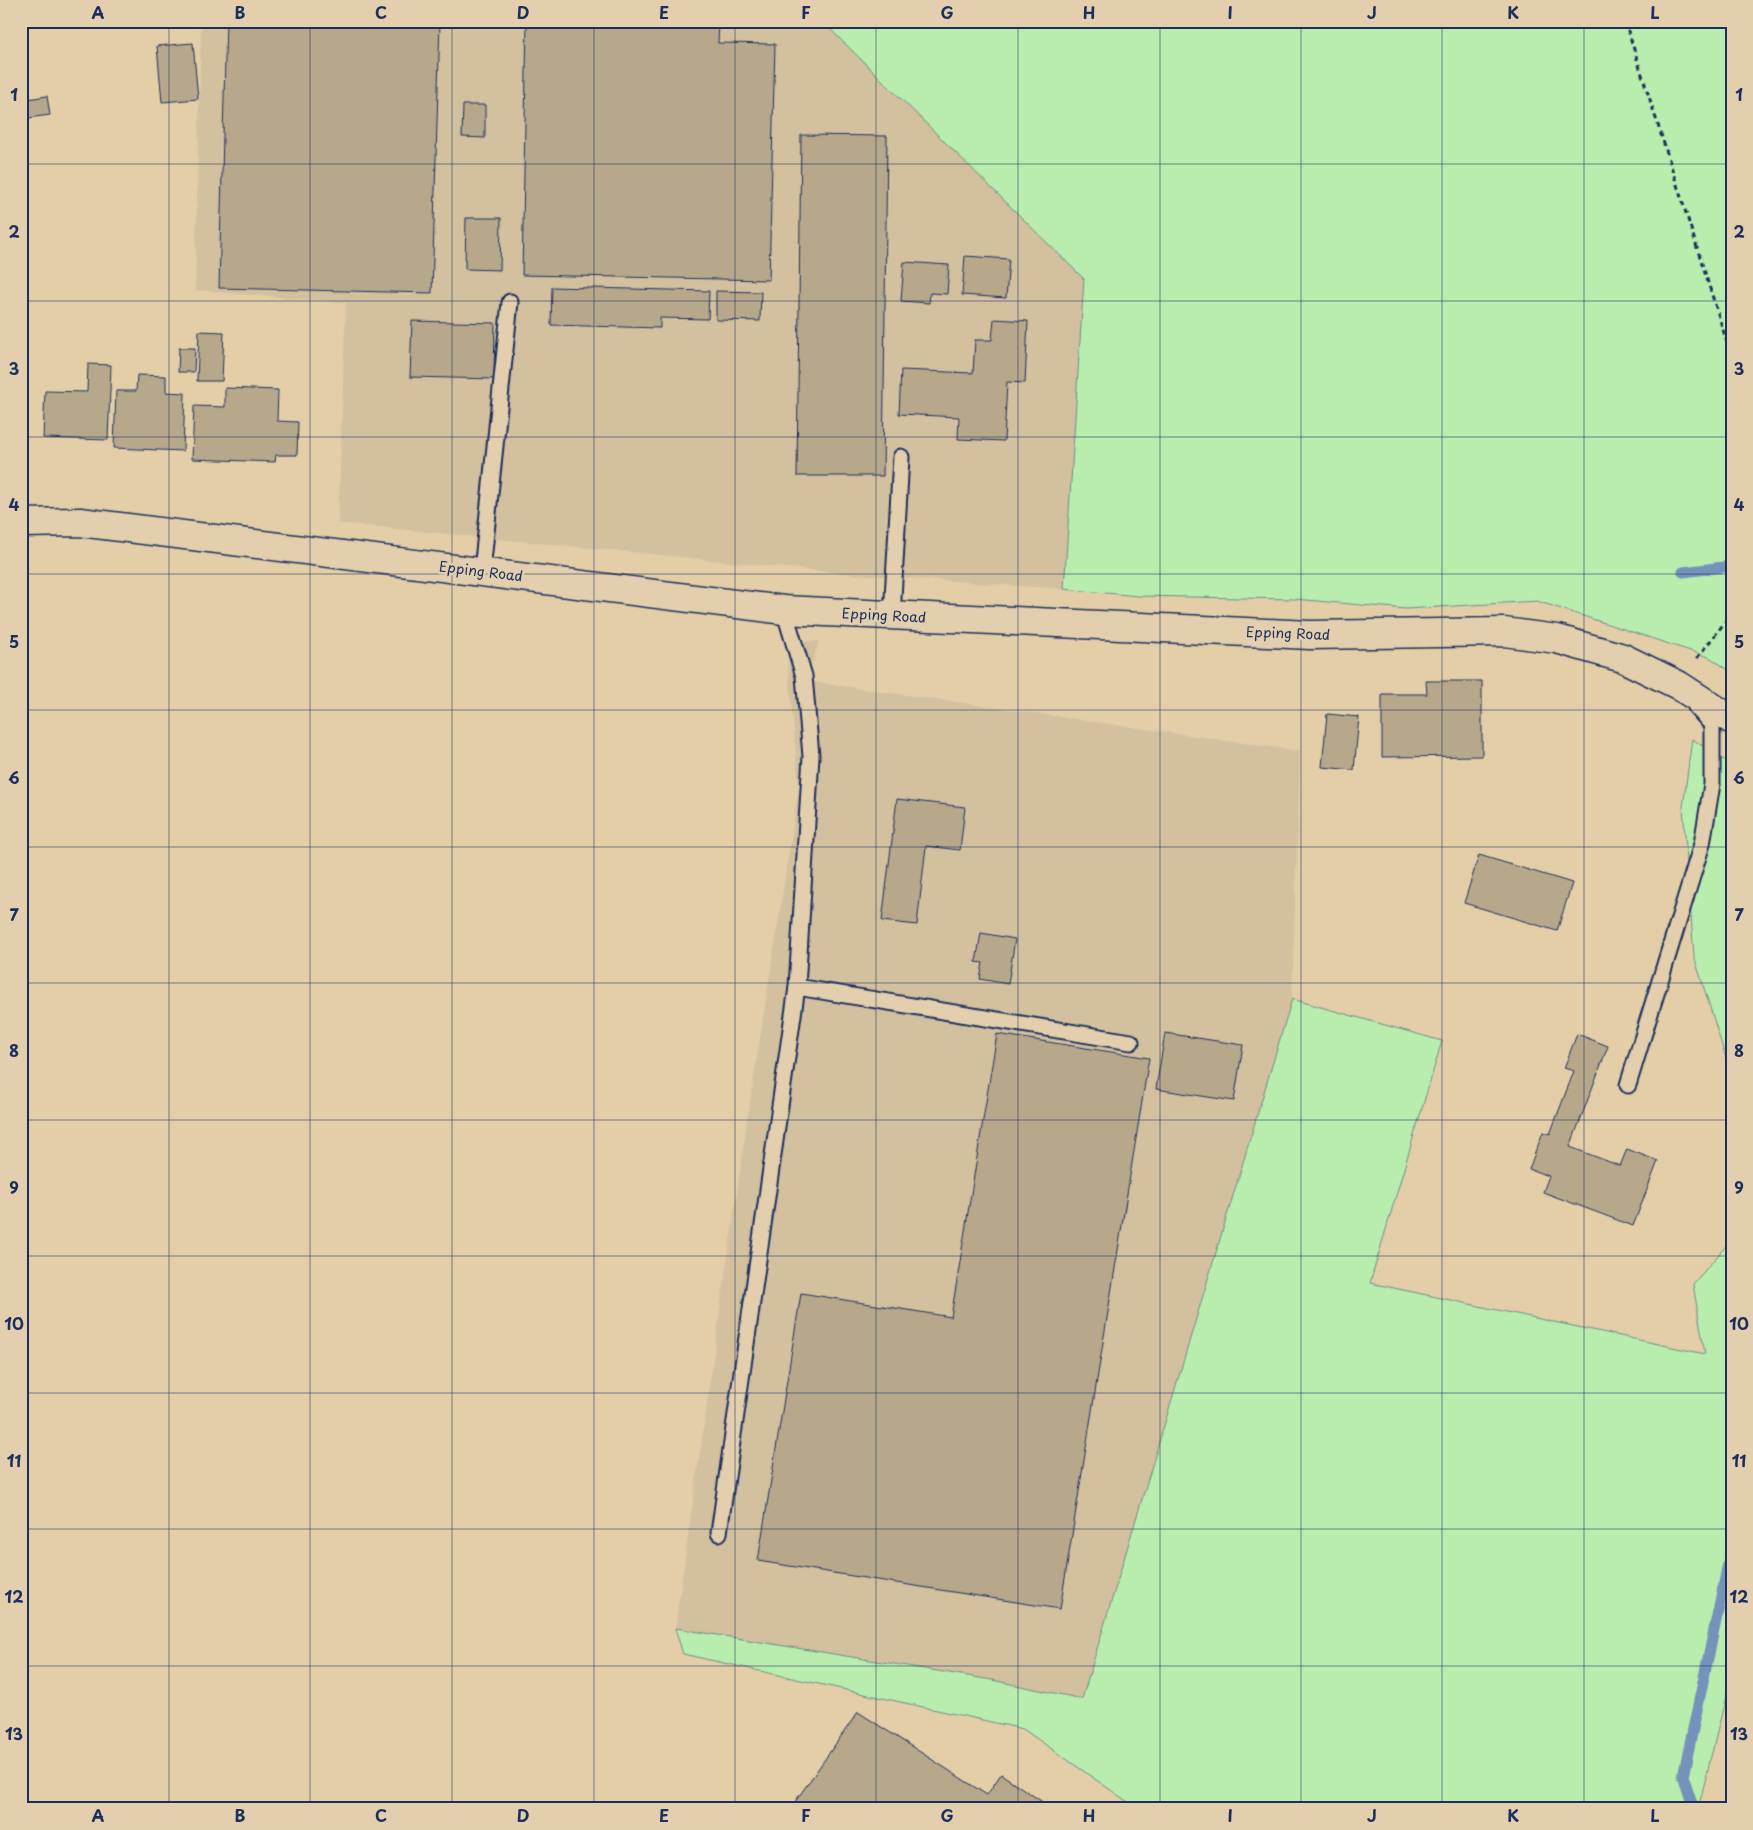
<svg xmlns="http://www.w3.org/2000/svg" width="1753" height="1830" viewBox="0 0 1753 1830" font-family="'Playpen Sans',sans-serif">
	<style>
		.built { fill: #d2c09f }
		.green { fill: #b9edae; stroke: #6a8e86 }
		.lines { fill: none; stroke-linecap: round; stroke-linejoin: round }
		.stream { stroke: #7592bb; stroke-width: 11 }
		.building { fill: #b7a88c; stroke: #1b2f5e }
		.lane-casing { stroke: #1b2f5e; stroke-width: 19 }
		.secondary-casing { stroke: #1b2f5e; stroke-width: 31 }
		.path { stroke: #1b2f5e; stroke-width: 3; stroke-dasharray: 5 4; stroke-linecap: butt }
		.lane { stroke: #e3cfae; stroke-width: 15 }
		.secondary { stroke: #e3cfae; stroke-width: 28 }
		.grid { fill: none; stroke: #1b2f5e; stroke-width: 1; stroke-opacity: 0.55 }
		.labels { text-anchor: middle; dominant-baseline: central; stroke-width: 5; stroke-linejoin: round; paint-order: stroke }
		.street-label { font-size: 14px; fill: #1b2f5e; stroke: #e3cfae }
		.neatline { fill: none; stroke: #1b2f5e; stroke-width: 2 }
		.grid-label { font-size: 16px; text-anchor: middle; font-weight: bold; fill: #1b2f5e }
	</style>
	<rect width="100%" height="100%" fill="#e3cea8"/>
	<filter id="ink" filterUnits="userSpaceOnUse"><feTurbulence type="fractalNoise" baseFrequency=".02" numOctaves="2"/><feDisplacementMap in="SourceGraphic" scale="10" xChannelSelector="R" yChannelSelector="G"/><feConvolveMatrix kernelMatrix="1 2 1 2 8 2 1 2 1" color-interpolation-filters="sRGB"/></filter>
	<g filter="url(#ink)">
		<g class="built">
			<polygon points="201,21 822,21 1084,279 1064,589 840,573 338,523 346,303 195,290"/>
			<polygon points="819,641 807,681 1300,751 1292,999 1082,1699 675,1628 747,1122 799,788 786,643"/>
		</g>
		<g class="green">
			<polygon points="822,21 1732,21 1732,672 1709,657 1537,601 1406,609 1295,599 1138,596 1064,589 1084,279"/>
			<polygon points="1692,739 1732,765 1732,1101 1729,1068 1694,956 1683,807"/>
			<polygon points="1292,999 1442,1041 1370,1283 1705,1354 1693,1284 1732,1239 1732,1672 1698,1809 1138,1809 1023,1729 683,1654 675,1628 992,1680 1082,1699"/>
		</g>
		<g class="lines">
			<g class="stream">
				<polyline points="1683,572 1732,566"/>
				<polyline points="1694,1809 1683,1776 1732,1545"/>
			</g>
		</g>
		<g class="building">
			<polygon points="226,21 440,21 432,293 219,288"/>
			<polygon points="527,21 719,21 718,43 775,44 769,280 522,275"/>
			<polygon points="193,43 198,99 162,102 157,46"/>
			<polygon points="47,96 50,115 21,119 21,100"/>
			<polygon points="463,105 485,105 485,138 462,137"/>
			<polygon points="801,135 887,136 883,476 797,476"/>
			<polygon points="466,218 501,218 500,270 465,269"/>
			<polygon points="965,256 1009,259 1006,298 962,295"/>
			<polygon points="904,262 949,265 947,294 930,293 929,303 901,301"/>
			<polygon points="552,287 709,291 708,319 660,318 660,328 551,325"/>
			<polygon points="716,291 761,292 760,321 716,320"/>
			<polygon points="994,319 1028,321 1025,383 1007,382 1004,441 958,439 959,417 899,414 901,370 973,373 975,340 992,340"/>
			<polygon points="412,321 495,323 494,379 410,377"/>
			<polygon points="199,331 224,332 222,381 197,381"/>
			<polygon points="179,348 195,348 194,372 178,372"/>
			<polygon points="88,364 111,365 108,440 43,438 45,391 87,392"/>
			<polygon points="137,375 166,376 166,392 185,393 183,451 114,448 116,391 136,391"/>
			<polygon points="225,388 278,390 277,421 298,422 297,455 276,455 275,462 192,459 194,406 225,407"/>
			<polygon points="21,391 25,391 23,435 21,435"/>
			<polygon points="21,452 23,452 22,476 21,476"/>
			<polygon points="1426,681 1482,681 1482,756 1382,757 1382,694 1427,694"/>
			<polygon points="1327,714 1359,717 1354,770 1322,767"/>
			<polygon points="897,799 965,807 960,850 926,846 917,925 882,921"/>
			<polygon points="1479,855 1572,883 1557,931 1464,903"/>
			<polygon points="981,933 1015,939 1008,984 980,979 983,963 976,962"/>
			<polygon points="1165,1033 1243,1045 1234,1101 1156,1089"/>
			<polygon points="997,1034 1149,1058 1060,1609 758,1561 801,1293 951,1317"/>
			<polygon points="1577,1034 1608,1046 1570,1147 1620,1166 1627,1149 1658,1161 1633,1226 1543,1192 1549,1176 1529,1169 1543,1132 1550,1134 1574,1071 1564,1068"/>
			<polygon points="858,1712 987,1795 1001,1774 1053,1809 790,1809"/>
		</g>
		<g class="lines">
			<defs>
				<g id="lane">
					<polyline points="482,571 510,302"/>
					<polyline points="784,610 804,676 811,756 797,987 1131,1042"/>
					<polyline points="892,616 901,457"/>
					<polyline points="1628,1085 1702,844 1712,784 1712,725 1696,707"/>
					<polyline points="719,1533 797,987"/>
				</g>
				<polyline id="secondary" points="21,523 80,522 784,610 1310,635 1504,632 1557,639 1623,658 1678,685 1732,720"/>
			</defs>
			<use href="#lane" class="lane-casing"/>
			<use href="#secondary" class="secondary-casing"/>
			<g class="path">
				<polyline points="1625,21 1732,358"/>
				<polyline points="1697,658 1732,613"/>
			</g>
			<use href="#lane" class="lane"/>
			<use href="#secondary" class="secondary"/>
		</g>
	</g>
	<path class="grid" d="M169,21v1788M310,21v1788M452,21v1788M594,21v1788M735,21v1788M876,21v1788M1018,21v1788M1160,21v1788M1301,21v1788M1442,21v1788M1584,21v1788M21,164h1711M21,301h1711M21,437h1711M21,574h1711M21,710h1711M21,847h1711M21,983h1711M21,1120h1711M21,1256h1711M21,1393h1711M21,1529h1711M21,1666h1711"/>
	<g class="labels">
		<g class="street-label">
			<text transform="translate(481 571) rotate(7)">Epping Road</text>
			<text transform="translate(884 615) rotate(3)">Epping Road</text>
			<text transform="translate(1288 633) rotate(2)">Epping Road</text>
		</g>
	</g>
	<rect width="1753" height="1830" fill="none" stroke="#e3cfae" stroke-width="55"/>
	<rect x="28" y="28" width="1698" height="1774" class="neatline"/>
	<g class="grid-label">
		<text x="98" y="19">A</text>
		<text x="240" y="19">B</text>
		<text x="381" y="19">C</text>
		<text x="523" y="19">D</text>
		<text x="664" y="19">E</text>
		<text x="806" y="19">F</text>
		<text x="947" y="19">G</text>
		<text x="1089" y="19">H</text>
		<text x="1230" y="19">I</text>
		<text x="1372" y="19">J</text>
		<text x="1513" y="19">K</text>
		<text x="1655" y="19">L</text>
		<text x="14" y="101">1</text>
		<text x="1739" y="101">1</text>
		<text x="14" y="238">2</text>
		<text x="1739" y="238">2</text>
		<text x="14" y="375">3</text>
		<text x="1739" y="375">3</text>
		<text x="14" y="511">4</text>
		<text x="1739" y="511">4</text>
		<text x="14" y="648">5</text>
		<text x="1739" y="648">5</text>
		<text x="14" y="784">6</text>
		<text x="1739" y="784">6</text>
		<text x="14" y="921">7</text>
		<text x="1739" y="921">7</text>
		<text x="14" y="1057">8</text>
		<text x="1739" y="1057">8</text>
		<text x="14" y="1194">9</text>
		<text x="1739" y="1194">9</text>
		<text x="14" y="1330">10</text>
		<text x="1739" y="1330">10</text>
		<text x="14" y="1467">11</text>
		<text x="1739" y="1467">11</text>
		<text x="14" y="1603">12</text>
		<text x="1739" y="1603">12</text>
		<text x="14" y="1740">13</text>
		<text x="1739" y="1740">13</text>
		<text x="98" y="1822">A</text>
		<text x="240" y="1822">B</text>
		<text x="381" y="1822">C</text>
		<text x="523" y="1822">D</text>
		<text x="664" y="1822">E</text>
		<text x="806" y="1822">F</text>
		<text x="947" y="1822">G</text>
		<text x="1089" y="1822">H</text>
		<text x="1230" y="1822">I</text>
		<text x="1372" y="1822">J</text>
		<text x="1513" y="1822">K</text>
		<text x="1655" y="1822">L</text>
	</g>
</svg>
